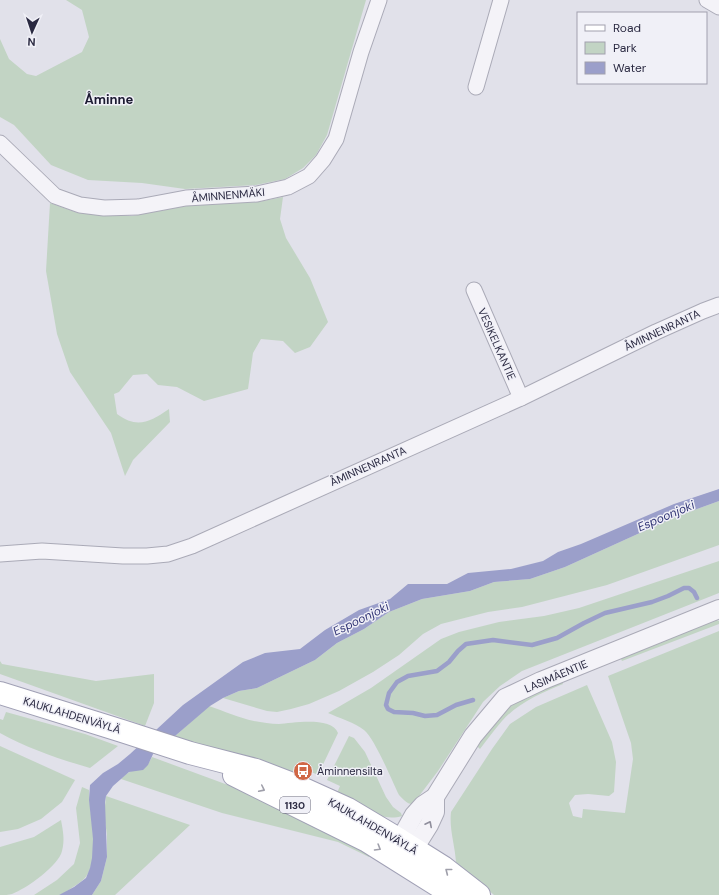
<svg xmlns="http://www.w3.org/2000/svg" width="719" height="895" viewBox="0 0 719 895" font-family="'DM Sans',sans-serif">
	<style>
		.green { fill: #c2d4c4 }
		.water { fill: #9b9fca }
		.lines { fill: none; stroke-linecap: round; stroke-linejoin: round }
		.stream { stroke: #9b9fca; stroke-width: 4.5 }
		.minor-casing { stroke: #aaaab7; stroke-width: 17 }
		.tertiary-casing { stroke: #aaaab7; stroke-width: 20 }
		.primary-casing { stroke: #a0a0b5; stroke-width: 24 }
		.minor { stroke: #f4f3f8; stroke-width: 15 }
		.tertiary { stroke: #f4f3f8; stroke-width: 18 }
		.primary { stroke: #fff; stroke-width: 22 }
		.oneway { stroke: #9f9faa }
		.oneway2 { stroke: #8f8e9c }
		.labels { text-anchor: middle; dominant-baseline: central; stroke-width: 3; stroke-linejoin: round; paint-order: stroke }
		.shield { fill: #f0f0f7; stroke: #656578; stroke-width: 1 }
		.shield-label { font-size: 10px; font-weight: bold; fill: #2a2941 }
		.street-label { font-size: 11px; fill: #2a2941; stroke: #f0f0f7 }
		.poi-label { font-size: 11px; fill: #2a2941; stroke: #f0f0f7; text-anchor: start }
		.water-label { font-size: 12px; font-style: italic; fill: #323576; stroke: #f0f0f7 }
		.quarter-label { font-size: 13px; font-weight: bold; fill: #1c1b32; stroke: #f0f0f7 }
	</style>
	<rect width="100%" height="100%" fill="#e1e1ea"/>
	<g class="green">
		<polygon points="66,0 366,0 327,135 316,155 303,168 285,179 256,185 185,189 142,183 88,180 51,165 14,125 0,117 0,39 9,59 27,74 36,76 82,52 89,37 82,10"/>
		<path d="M283,197l-3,22 6,19 24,40 18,44 -18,25 -15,6 -12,-12 -22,-2 -8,14 -5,36 -44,12 -27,-14 -19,-2 -11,-11 -14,1 -14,17 -5,2 3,20c20,15 33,8 52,-5l1,13 -37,38 -8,16 -14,-43 -41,-61 -13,-38 -11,-63 4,-68 28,10 54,3 55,-10 71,-4z"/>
		<polygon points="719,501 719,545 607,585 522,607 488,612 441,624 423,634 399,655 373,672 339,691 309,704 291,709 277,712 267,711 223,698 239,691 257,688 315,660 337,643 364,629 389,612 422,599 470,591 494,582 530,579 565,567 675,517"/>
		<path d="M719,561v32l-197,78 -22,15 -17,16 -45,69 -25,33c-5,1 -10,-5 -14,-9 -7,-14 -24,-56 -35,-65 -10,-8 -25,-12 -36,-17l43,-25 70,-49 18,-7 40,-10 45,-6 35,-8z"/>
		<polygon points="712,618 719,621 719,624 622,661 619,655"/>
		<path d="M719,631v264h-225l-38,-33c-1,-17 -7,-33 -5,-50l41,-63 18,-25 26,-17 51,-22 25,57 4,20 -2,30 -5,4 -21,-2 -13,1 -6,8 4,13 9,2 1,-9 42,4 8,-54 -2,-16 -23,-67z"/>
		<polygon points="0,661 2,664 96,681 154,674 154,703 145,726 0,674"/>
		<path d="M561,679l2,5c-22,9 -45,19 -61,37 -8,9 -15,19 -22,28l-3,-3 24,-31 17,-15z"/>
		<path d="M209,706c15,5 30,12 45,15 8,1 17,3 25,3 13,-1 53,-8 59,9l-20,42 -20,-9 -4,7 -32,-6 -87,-31z"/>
		<path d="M6,712l79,22 33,12 -28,22c-31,-9 -61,-19 -90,-35v-14l3,1z"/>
		<path d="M349,736l5,2 11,14 21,45 7,10 8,6 1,3c-23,7 -45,-12 -65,-23l3,-7 -13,-6z"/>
		<polygon points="0,746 75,780 62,802 41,819 18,829 0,832"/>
		<path d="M152,757l76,28 143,69 -2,3 -31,-15 -116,-29 -101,-34c2,-2 5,-5 7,-6 13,-8 15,2 24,-16z"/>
		<path d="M82,787l7,3c0,22 12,70 -4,88 -4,4 -10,8 -15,11 -3,2 -7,5 -11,6 -7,0 -17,0 -25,0l23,-15 17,-16 6,-21 -4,-35z"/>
		<polygon points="106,796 190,825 115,895 92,895 101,881 107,857 107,834 104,816"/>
		<path d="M61,820c2,11 4,20 1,31 -3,14 -36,38 -50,43 -3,1 -8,1 -12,1v-48l34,-10z"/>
	</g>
	<polygon class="water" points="719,489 719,501 675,517 565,567 530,579 494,582 470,591 422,599 389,612 364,629 337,643 315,660 257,688 239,691 223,698 210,706 175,736 154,752 148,765 143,770 129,772 113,786 106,796 105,802 107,857 101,881 92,895 59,895 74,887 86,878 90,868 92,858 93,839 89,800 90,785 103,773 118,764 130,754 183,705 243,662 265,653 300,649 325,630 359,610 390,599 408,584 447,584 468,573 511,569 543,561 558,552 581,544 674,504"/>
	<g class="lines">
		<polyline class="stream" points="473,700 456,705 437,715 425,716 413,713 394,712 388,709 386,705 389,693 397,682 408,676 437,671 449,662 458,651 466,644 493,640 532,645 557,638 584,623 605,613 652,602 668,596 684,588 689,588 694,592 697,598"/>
		<defs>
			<g id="minor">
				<polyline points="707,0 719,7"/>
				<polyline points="476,87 501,0"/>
				<polyline points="0,143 55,196 80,205 104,208 138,207 186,198 257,194 288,187 309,176 323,160 336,139 361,52 379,0"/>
				<polyline points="474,290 521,398"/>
				<polyline points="0,554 42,551 123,556 147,556 168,554 192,546 521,398 656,332 703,311 719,305"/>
			</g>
			<g id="tertiary">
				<polyline points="399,853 400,840 414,815 423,805 435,797 473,736 505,698 541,681 719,609"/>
				<polyline points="403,857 414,849 429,825 435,812 435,797"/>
			</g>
			<g id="primary">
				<polyline points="0,693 122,731 190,753 256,770 295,785 348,809 400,840 443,867 479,895"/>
				<polyline points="234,775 367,841 453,895"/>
			</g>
		</defs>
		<use href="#minor" class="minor-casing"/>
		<use href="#tertiary" class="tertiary-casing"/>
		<use href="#primary" class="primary-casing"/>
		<use href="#minor" class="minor"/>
		<use href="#tertiary" class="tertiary"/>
		<use href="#primary" class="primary"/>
	</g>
	<defs><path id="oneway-chevron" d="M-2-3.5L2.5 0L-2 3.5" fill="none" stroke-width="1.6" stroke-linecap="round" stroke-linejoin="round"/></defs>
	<g class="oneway">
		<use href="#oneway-chevron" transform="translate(262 789) rotate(26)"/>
		<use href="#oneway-chevron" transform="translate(378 848) rotate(31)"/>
		<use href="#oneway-chevron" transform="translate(448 871) rotate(-142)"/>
	</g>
	<use class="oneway2" href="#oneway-chevron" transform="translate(429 824) rotate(-63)"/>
	<defs>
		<symbol id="bus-disc" viewBox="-11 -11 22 22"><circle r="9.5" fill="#d06745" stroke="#f0f0f7"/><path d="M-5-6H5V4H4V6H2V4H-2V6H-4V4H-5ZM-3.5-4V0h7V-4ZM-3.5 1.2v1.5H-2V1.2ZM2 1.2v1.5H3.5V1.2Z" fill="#fff"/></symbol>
	</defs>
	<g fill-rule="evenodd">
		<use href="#bus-disc" x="292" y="760" width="22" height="22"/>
	</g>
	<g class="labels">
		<rect class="shield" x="280" y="797" width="30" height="16" rx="3"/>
		<g class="shield-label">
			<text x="295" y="805">1130</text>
		</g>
		<g class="street-label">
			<text transform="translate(228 195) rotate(-5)">ÅMINNENMÄKI</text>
			<text transform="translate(662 330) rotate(-25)">ÅMINNENRANTA</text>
			<text transform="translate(497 344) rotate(66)">VESIKELKANTIE</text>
			<text transform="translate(368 466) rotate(-24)">ÅMINNENRANTA</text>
			<text transform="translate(556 676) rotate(-23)">LASIMÄENTIE</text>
			<text transform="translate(72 715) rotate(17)">KAUKLAHDENVÄYLÄ</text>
			<text transform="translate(373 826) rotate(30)">KAUKLAHDENVÄYLÄ</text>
		</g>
		<g class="poi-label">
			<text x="317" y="771">Åminnensilta</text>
		</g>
		<g class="water-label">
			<text transform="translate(666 516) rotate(-23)">Espoonjoki</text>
			<text transform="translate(361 619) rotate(-26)">Espoonjoki</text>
		</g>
		<g class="quarter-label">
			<text x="109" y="99">Åminne</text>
		</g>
	</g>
	<rect x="577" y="12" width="130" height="72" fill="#f0f0f7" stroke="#a1a0ae"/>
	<rect x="585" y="25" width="20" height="6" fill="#ffffff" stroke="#a1a0ae"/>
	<text x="613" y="32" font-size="12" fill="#2a2941">Road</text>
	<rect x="585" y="42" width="20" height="12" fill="#c2d4c4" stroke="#a1a0ae"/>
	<text x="613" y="52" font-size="12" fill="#2a2941">Park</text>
	<rect x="585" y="62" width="20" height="12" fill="#9b9fca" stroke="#a1a0ae"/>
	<text x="613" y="72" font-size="12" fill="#2a2941">Water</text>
	<g transform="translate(32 32) rotate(183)" stroke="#f0f0f7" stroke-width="3" paint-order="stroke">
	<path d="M0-3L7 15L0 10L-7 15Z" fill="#2a2941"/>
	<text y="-6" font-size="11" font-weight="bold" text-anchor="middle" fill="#2a2941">N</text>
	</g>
</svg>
